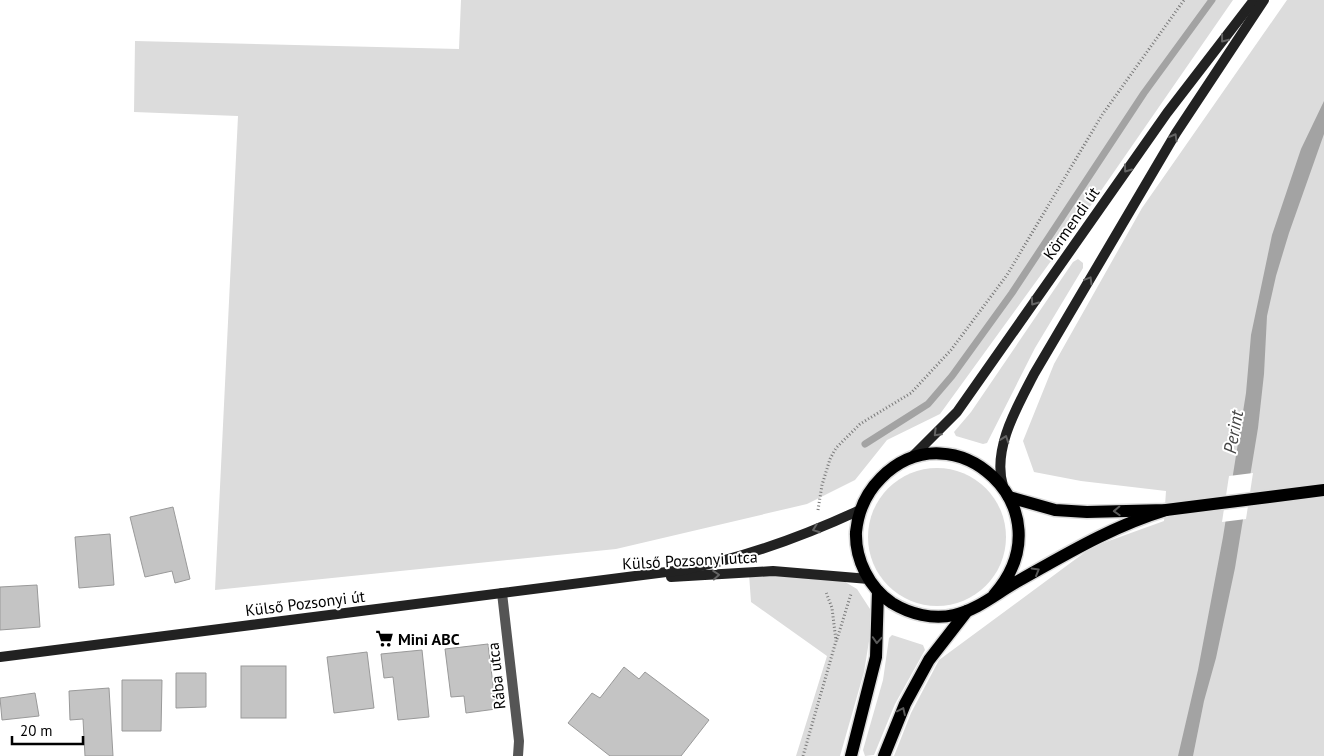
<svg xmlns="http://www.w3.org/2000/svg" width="1324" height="756" viewBox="0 0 1324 756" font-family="'PT Sans',sans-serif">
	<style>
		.green { fill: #dcdcdc }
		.water { fill: #a3a3a3 }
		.pier { fill: #fff }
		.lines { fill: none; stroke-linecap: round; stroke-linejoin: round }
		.stream { stroke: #a3a3a3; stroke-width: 7 }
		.building { fill: #c4c4c4; stroke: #999 }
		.primary-casing { stroke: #dbdbdb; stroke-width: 15 }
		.path { stroke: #777; stroke-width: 3; stroke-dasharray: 1 2.5; stroke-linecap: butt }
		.street { stroke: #555; stroke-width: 10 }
		.secondary { stroke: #222; stroke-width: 10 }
		.primary { stroke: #000; stroke-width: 12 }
		.oneway { stroke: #646464 }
		.oneway2 { stroke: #595959 }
		.labels { text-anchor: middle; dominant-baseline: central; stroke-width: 4; stroke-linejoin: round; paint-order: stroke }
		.street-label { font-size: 16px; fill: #000; stroke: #fff }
		.poi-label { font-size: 16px; font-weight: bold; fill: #000; stroke: #fff; text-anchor: start }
		.water-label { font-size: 18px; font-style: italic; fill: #444; stroke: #fff }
	</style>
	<rect width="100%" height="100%" fill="#fff"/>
	<g class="green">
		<polygon points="461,0 1233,0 1080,221 940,414 887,440 855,480 807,504 616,549 215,590 238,116 134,112 135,41 459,49"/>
		<polygon points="1287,0 1324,0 1324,756 894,756 911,713 939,660 1092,547 1164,521 1166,491 1081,481 1034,472 1023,441 1054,364 1142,208"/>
		<polygon points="1078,259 1083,263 1083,268 1035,348 987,443 983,444 956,436 954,432 971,412 1073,262"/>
		<circle cx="937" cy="537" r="69"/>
		<polygon points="749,574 840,579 857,589 870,609 871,629 864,672 840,756 796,756 827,656 751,602"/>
		<polygon points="892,635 923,645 925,650 895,704 874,755 865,756 863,750 883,680 889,638"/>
	</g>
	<polygon class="water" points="1324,101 1324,134 1289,233 1276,276 1267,316 1264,374 1258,428 1235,568 1216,658 1204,701 1193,756 1178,756 1198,670 1223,537 1246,393 1251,335 1272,235 1301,149"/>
	<polygon class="pier" points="1253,473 1246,519 1222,522 1229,476"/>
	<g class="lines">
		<polyline class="stream" points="865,444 928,404 952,376 1012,293 1144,93 1212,0"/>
	</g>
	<g class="building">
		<polygon points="173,507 190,579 175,583 172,571 145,577 130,517"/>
		<polygon points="110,534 114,585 79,588 75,537"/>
		<polygon points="37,585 40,627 0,630 0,587"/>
		<polygon points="488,644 496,709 466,713 464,696 451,697 445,649"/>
		<polygon points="422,650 429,717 398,720 393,677 384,678 381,654"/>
		<polygon points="367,652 374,708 334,713 327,657"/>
		<rect x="241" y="666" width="45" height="52"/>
		<polygon points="624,667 639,679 645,672 709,720 681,756 610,756 568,723 592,693 600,698"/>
		<polygon points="176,673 206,673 206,707 176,708"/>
		<polygon points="122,680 162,680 161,731 122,731"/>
		<polygon points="109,688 113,756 85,756 83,719 70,720 69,691"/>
		<polygon points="35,693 39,716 2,720 0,698"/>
	</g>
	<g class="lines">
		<defs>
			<g id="primary">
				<polyline points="1009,497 1055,510 1087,512 1166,510 1324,490"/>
				<path d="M994,595c76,-86 -41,-190 -113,-117 -15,15 -23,33 -25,54 -1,27 13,56 36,71 18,11 41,17 62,12 24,-5 44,-23 66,-35 48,-27 93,-54 146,-70"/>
				<polyline points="851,756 876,657 878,591"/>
				<polyline points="884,756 905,704 929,660 967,611"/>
			</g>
		</defs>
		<use href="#primary" class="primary-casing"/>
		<g class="path">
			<polyline points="818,510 822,485 830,459 836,448 860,424 911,393 951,350 1007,275 1102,115 1184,0"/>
			<polyline points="837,639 851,594"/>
			<polyline points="803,756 836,641 832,608 826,592"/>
		</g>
		<polyline class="street" points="502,593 519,741 518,756"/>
		<g class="secondary">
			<polyline points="910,459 957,412 1167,113 1254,0"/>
			<path d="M1003,486c-11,-37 14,-79 31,-112l142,-241 88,-133"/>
			<polyline points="671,577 773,571 869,579"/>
			<path d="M0,657l682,-87c62,-12 122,-34 178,-60"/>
		</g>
		<use href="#primary" class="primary"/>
	</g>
	<defs><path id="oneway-chevron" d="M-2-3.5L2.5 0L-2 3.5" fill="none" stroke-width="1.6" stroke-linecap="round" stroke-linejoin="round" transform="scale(1.25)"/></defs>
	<g class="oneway">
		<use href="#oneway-chevron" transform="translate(1224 39) rotate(128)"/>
		<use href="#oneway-chevron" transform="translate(1174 137) rotate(-60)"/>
		<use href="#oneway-chevron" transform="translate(1127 169) rotate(126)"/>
		<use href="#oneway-chevron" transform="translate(1089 280) rotate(-59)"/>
		<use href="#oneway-chevron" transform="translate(1034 302) rotate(125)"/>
		<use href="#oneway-chevron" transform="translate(937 433) rotate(135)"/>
		<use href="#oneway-chevron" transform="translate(1005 439) rotate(-71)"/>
		<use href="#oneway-chevron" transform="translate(816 529) rotate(159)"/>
		<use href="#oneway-chevron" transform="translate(716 575) rotate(-4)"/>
	</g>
	<g class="oneway2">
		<use href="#oneway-chevron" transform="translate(1117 511) rotate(178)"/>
		<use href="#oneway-chevron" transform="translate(1036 571) rotate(-30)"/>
		<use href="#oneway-chevron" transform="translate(877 640) rotate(94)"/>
		<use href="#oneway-chevron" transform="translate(902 711) rotate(-65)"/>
	</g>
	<defs>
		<symbol id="supermarket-bare" viewBox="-9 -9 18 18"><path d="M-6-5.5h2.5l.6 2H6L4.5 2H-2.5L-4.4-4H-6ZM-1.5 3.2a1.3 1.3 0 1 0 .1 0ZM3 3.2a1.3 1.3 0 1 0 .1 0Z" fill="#000" stroke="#fff" stroke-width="2.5" paint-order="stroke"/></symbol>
	</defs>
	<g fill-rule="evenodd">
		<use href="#supermarket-bare" x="372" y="626" width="25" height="25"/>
	</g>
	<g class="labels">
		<g class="street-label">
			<text transform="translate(1071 223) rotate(-55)">Körmendi út</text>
			<text transform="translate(690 560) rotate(-3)">Külső Pozsonyi utca</text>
			<text transform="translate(305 603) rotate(-7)">Külső Pozsonyi út</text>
			<text transform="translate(496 676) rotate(-96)">Rába utca</text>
		</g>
		<g class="poi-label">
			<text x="398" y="639">Mini ABC</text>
		</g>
		<g class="water-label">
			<text transform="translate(1233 432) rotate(-80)">Perint</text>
		</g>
	</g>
	<path d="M12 736v8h71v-8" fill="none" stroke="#000000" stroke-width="2.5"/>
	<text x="20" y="736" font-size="15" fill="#000000" stroke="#ffffff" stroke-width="4" paint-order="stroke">20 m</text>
</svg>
